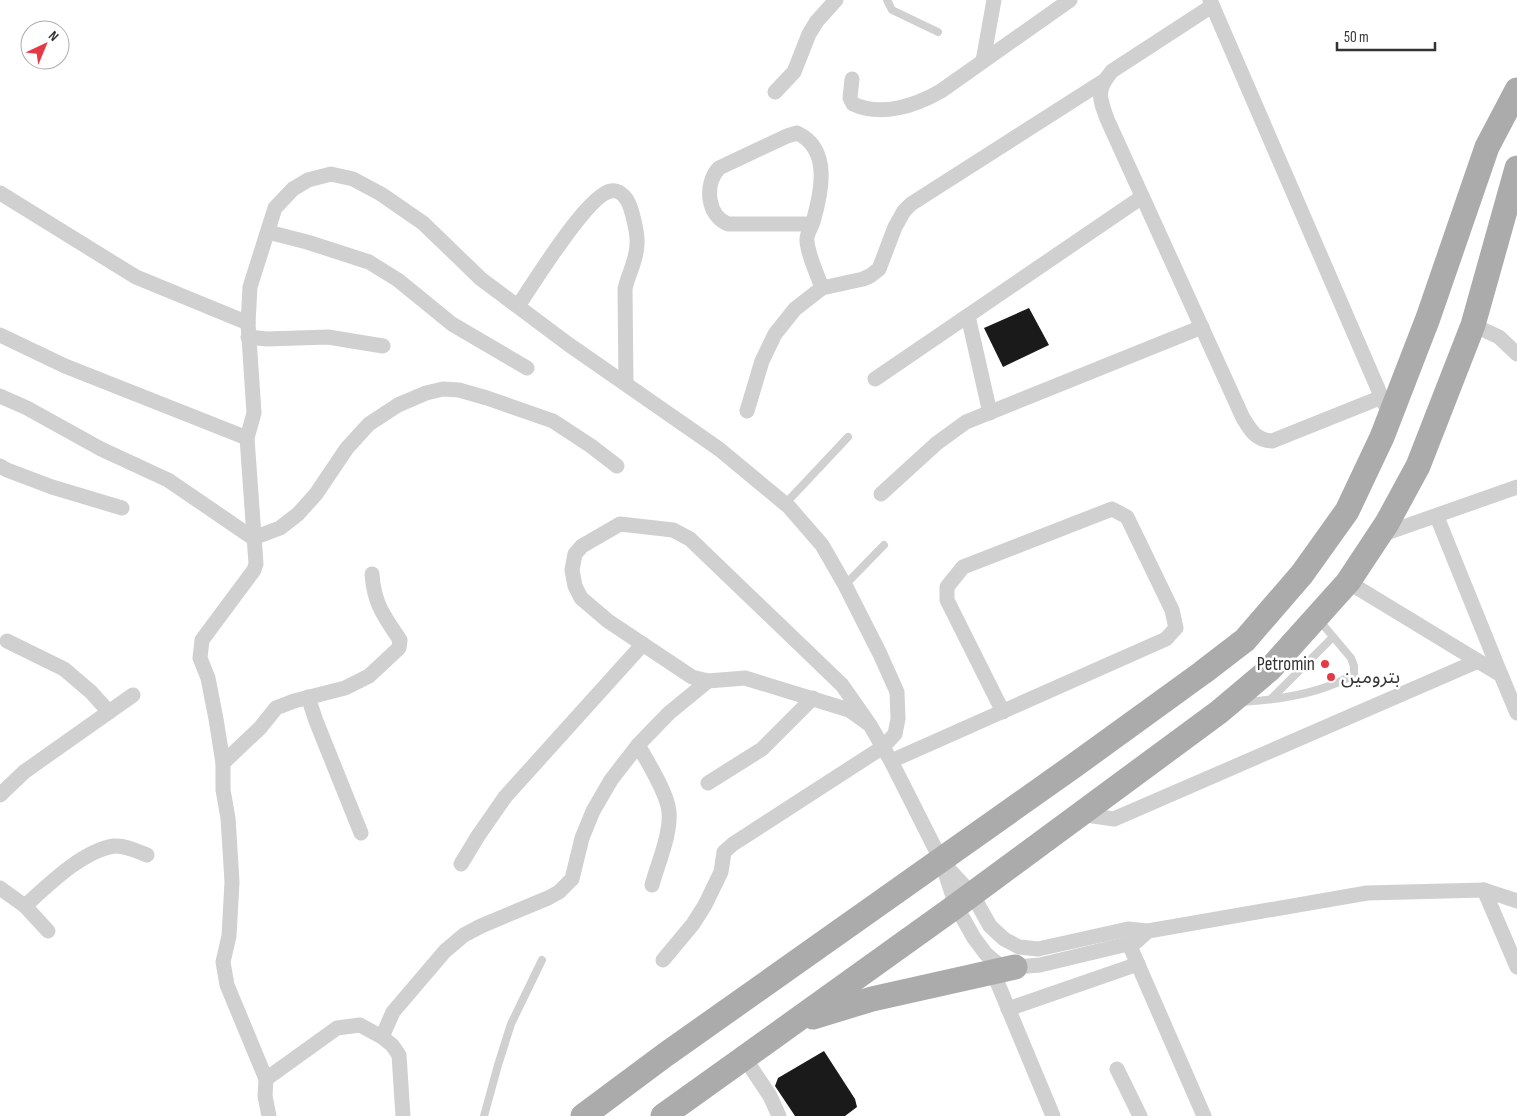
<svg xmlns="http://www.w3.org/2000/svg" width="1517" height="1116" viewBox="0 0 1517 1116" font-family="'Sofia Sans Condensed','Noto Sans Arabic',sans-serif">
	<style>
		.building { fill: #1a1a1a }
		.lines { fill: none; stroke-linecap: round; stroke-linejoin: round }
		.service { stroke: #d0d0d0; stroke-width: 8 }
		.minor { stroke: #d0d0d0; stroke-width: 15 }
		.primary { stroke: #ababab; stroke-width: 25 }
		.poi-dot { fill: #e63946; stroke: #fff; stroke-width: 2 }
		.labels { text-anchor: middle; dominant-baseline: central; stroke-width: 5; stroke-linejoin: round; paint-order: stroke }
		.poi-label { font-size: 19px; fill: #333; stroke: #fff; text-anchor: end }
	</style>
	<rect width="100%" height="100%" fill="#fff"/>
	<g class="building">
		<polygon points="1029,308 1049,345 1003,367 984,328"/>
		<polygon points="824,1051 855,1099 857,1107 845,1116 795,1116 775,1086 778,1078"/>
	</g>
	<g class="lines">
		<g class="service">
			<polyline points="887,0 892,10 938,32"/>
			<polyline points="785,504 848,437"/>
			<polyline points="845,585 884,545"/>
			<polyline points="1271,699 1333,637"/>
			<path d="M1241,702c36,-2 82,-9 113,-28v-8l-3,-8 -32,-38"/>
			<polyline points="484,1116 498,1065 511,1024 542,960"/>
		</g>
		<g class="minor">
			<polyline points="1210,0 1385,405"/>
			<path d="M1212,6l-100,65c-16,19 -13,26 -5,48l136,299c8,13 13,22 29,23l110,-44"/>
			<polyline points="983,61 994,0"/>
			<path d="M852,79l-2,19 3,6c28,13 62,2 88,-13l129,-91"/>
			<polyline points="775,92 794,72 809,34 817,21 836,0"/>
			<polyline points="0,193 136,277 248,323"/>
			<path d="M812,224h-84c-21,-8 -24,-40 -9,-56l68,-32 10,-3c35,16 24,61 16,89 -2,6 -7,13 -6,19 1,15 10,32 15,47"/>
			<polyline points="268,232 307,242 369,262 398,280 452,324 527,368"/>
			<path d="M518,306c15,-22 70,-112 93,-115 7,-1 13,4 16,9 5,8 11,35 10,44 0,16 -9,30 -12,45l1,95"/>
			<polyline points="968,316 990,413"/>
			<polyline points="1473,325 1499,337 1517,354"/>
			<polyline points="0,335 65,366 247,438"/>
			<polyline points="248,337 267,339 328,337 383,346"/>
			<polyline points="875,379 1142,197"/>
			<polyline points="0,396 27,408 101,449 168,480 253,538 280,528 298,514 316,494 347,448 369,424 398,405 426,393 443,389 459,390 487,398 553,421 591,446 617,466"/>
			<polyline points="747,411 762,361 775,334 795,309 822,288 863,279 870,276 879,269 895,227 904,211 911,204 1102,82"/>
			<polyline points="0,466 7,470 52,487 122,508"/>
			<polyline points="881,494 937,443 966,422 1202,327"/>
			<polyline points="1437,517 1501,675"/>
			<polyline points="1378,536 1517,487"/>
			<polyline points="1348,582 1501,675 1517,713"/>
			<polyline points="7,641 64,669 91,692 109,712"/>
			<polyline points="308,697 316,721 361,833"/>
			<polyline points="870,725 842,685 690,539 673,530 620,524 582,546 575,554 572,570 575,586 581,598 608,621 692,677 708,681 745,678 849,710 870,725 891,761 941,860 956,906 974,938 986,954 999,965 1015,967 1040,965 1136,942 1148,931"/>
			<path d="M638,745c9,16 30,49 31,67 2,22 -11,51 -17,73"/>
			<polyline points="891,761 1166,639 1176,628 1172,610 1127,517 1112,509 963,567 947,587 947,600 1003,712"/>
			<path d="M223,763l37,-35 16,-20 18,-7 51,-13 24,-12 30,-28 1,-8c-16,-24 -26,-36 -28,-66"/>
			<polyline points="708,783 762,749 813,698"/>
			<polyline points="0,795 24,772 133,695"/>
			<polyline points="1080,814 1114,819 1478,661"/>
			<polyline points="461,864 478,836 505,797 643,644"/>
			<polyline points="944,864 972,894 990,926 1004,939 1019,947 1038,949 1128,929 1148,931 1367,893 1484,890 1517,901"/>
			<polyline points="0,888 25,906 48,931"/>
			<polyline points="1484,890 1517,967"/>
			<path d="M25,906c23,-21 57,-55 89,-60 11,-1 23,5 33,9"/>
			<polyline points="1129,944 1204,1116"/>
			<polyline points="993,972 1053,1116"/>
			<polyline points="1008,1009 1138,964"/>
			<polyline points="382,1037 393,1012 445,951 464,935 481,926 548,898 559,892 572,879 582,838 593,811 611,780 638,745 669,713 708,681"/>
			<polyline points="744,1057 770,1096 779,1116"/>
			<polyline points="1117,1069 1140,1116"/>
			<polyline points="266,1079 227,985 223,962 229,936 232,882 228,818 223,790 223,763 216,719 208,678 200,658 202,640 254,570 256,564 247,438 254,413 248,323 250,287 275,208 293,189 308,180 331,174 353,179 381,194 423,223 481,279 568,344 719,449 789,507 822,545 845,585 880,654 897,692 898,719 895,734 883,747 733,844 724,852 721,872 705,905 693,924 663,960"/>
			<polyline points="269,1116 265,1096 266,1079 337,1028 360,1025 382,1037 392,1045 399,1055 403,1116"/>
		</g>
		<g class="primary">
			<polyline points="813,1017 872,999 1015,967"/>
			<polyline points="583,1116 665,1055 1075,765 1202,673 1245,640 1302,574 1347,511 1382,437 1428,318 1487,147 1517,90"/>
			<polyline points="663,1116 956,906 1219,712 1270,669 1348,582 1387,523 1418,466 1473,325 1517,168"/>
		</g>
	</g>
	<g class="poi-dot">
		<circle cx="1325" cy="664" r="5"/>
		<circle cx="1331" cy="677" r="5"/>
	</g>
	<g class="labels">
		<g class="poi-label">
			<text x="1315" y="664">Petromin</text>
			<text x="1341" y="677" text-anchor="start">بترومين</text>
		</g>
	</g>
	<g transform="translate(45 45) rotate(44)"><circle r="24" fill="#ffffff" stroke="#adadad"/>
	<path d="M0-4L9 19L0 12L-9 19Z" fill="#e63946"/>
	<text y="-8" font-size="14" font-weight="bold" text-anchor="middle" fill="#333333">N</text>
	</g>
	<path d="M1337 42v8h98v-8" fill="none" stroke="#333333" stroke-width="2.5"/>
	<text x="1344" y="42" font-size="15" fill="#333333" stroke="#ffffff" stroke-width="4" paint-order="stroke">50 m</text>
</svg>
